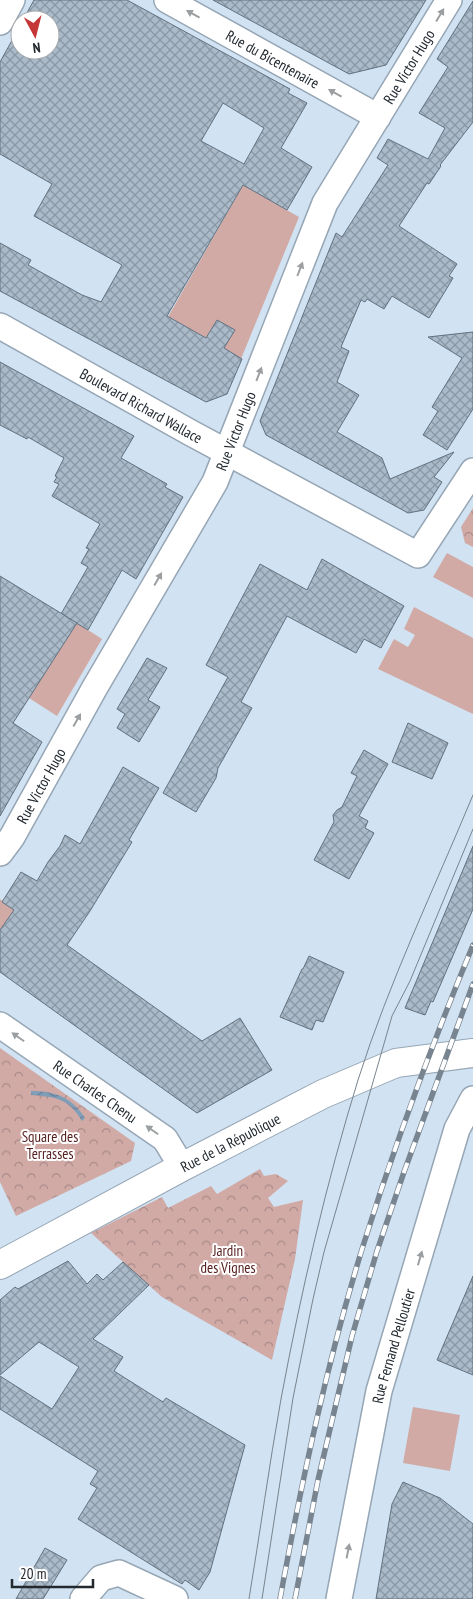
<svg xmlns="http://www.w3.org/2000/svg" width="473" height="1599" viewBox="0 0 473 1599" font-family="'PT Sans Narrow',sans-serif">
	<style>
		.park { fill: url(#park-crowns) }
		.garden { fill: #d1aaa6 }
		.water { fill: url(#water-waves) }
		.building { fill: url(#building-cross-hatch); stroke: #62717f; fill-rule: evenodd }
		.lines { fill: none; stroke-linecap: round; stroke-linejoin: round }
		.minor-casing { stroke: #96a6b5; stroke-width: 28 }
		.tertiary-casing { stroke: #96a6b5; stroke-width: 30 }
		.minor { stroke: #fff; stroke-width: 25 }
		.tertiary { stroke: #fff; stroke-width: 28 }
		.tram { stroke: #78848f; stroke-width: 1 }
		.rail-casing { stroke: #78848f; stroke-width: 5.5 }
		.rail { stroke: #fff; stroke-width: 4; stroke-dasharray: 11; stroke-linecap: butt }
		.oneway { fill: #9c9fa1 }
		.labels { text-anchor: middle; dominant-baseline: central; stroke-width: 4; stroke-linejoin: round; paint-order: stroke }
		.street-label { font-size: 15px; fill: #22292f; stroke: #fff }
		.park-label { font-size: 15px; fill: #541e1c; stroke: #fff }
	</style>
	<defs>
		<pattern id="park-crowns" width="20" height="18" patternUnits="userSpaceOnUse" patternTransform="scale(1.25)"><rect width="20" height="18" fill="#d1aaa6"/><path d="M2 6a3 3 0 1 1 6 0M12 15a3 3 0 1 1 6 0" fill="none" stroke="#a98a88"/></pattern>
		<pattern id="water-waves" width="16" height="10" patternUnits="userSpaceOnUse" patternTransform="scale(1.25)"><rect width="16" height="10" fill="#819eb9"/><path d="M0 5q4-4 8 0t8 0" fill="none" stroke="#698197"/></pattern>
		<pattern id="building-cross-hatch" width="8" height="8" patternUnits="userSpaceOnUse" patternTransform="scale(1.25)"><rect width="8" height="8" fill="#aabac9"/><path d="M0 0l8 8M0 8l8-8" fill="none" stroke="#8a97a4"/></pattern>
	</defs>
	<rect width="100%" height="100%" fill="#d1e2f2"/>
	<g class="park">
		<polygon points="473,508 473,547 465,543 461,527"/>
		<polygon points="0,1048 135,1143 131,1161 16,1216 0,1182"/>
		<polygon points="260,1169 264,1176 276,1174 288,1181 268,1198 274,1207 303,1200 295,1259 272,1360 162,1297 91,1233 162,1197 168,1208 211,1186 217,1194"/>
	</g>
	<g class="garden">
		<polygon points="243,185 299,217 241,359 224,348 234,330 217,320 206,338 168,317"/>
		<polygon points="447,553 473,567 473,598 433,577"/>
		<polygon points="414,607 473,638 473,714 378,669 394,639 408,647 415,635 404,629"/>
		<polygon points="77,623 102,639 57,716 29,698"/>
		<polygon points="0,899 14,910 0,930"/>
		<polygon points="413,1407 460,1415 450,1471 403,1463"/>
	</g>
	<path class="water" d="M31,1091c24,0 41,6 54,27l-3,3c-14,-23 -26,-24 -51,-26z"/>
	<g class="building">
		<path d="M34,0h93l163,89 -2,4 19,10 -26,45 31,19 -25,43 -44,-25 -76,131 39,22 11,-18 18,10 -11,18 18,11 -15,35 -21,8 -206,-111v-48l31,17 -3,5 54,30 19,7 21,-37 -88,-49 18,-32 -52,-30v-92l20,-36v24h30v-30h-27zM223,103l41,25 -20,36 -43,-23z"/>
		<polygon points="213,0 426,0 386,65 349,74"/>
		<polygon points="473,1 473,122 440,165 441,166 429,184 427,183 399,226 457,264 449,276 453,278 429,318 392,296 384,309 367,299 365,302 361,300 341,347 349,351 337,382 359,395 337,432 382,458 390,479 454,452 434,477 442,482 424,510 408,513 266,435 260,421 336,233 342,237 388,165 377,158 388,139 428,159 445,128 419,113 448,67 437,59"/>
		<polygon points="473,332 473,409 447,450 423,435 438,411 432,407 462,358 428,337"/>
		<polygon points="0,362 134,436 121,458 167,484 165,487 183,497 136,579 122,570 88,630 61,614 88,567 81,563 89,549 86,548 100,524 52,496 59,484 54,482 57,477 55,476 64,458 28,437 27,439 0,425"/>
		<polygon points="322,559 404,606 381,648 364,639 356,653 287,616 241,702 252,708 218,768 216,778 196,812 163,793 228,677 206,665 260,564 307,590"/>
		<polygon points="0,576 77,623 13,723 42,742 0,816"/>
		<polygon points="147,658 167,668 148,700 160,707 139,742 117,728 125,714 117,709"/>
		<polygon points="408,723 448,743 432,779 392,762"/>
		<polygon points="364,750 388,764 359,816 368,821 365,828 374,833 349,879 314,860 334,822 333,815 337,810 342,807 357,776 351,773"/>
		<polygon points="123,767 159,788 129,840 132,842 90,911 67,945 202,1041 240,1018 272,1070 197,1113 0,972 0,930 14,910 2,902 21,872 37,881 48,862 60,846 65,835 80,844"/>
		<polygon points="473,846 473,909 433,1002 431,1001 425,1015 405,1008"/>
		<polygon points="309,956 344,972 323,1022 316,1020 312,1030 280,1017 302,969 303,969"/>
		<polygon points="68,1261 87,1284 97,1274 103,1280 123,1262 149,1285 93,1339 123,1357 114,1371 163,1402 166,1398 245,1445 210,1572 199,1590 185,1580 182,1584 78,1519 97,1488 90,1484 98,1471 0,1409 0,1376 52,1409 79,1367 39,1342 0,1375 0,1300 15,1287 18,1289"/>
		<polygon points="473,1276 473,1375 437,1360"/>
		<polygon points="403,1482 440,1498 473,1524 473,1599 376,1599 392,1504"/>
		<polygon points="45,1548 67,1560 43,1599 16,1599"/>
	</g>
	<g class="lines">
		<defs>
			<g id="minor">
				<path id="s1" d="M167,0l211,117"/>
				<polyline points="0,22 12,0"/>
				<path id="s2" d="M0,326l191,107 227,122 55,-84"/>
				<path id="s3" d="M0,853l12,-16 82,-148 121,-207 110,-279 124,-203"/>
				<path id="s4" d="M0,1025l165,114 17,28"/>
				<polyline points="83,1599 101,1578 119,1573 175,1599"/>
				<path id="s5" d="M339,1599l40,-208 78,-262 16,-30"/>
			</g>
			<g id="tertiary">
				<path id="s6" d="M0,1265l182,-98 141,-73 73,-31 77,-10"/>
			</g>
		</defs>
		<use href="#minor" class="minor-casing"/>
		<use href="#tertiary" class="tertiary-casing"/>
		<use href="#minor" class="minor"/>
		<use href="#tertiary" class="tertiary"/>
		<g class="tram">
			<path d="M249,1599c11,-66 20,-133 32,-200 20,-107 45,-215 77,-319 31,-98 76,-191 115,-285"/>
			<polyline points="262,1599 293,1398 313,1299 324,1252 392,1016 410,981 473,829"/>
		</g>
		<defs>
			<g id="rail">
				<path d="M280,1599c22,-119 47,-237 83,-353 32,-102 69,-202 110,-301"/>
				<polyline points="295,1599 318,1480 352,1336 377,1251 404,1172 473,984"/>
			</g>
		</defs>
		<use href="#rail" class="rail-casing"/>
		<use href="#rail" class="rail"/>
	</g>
	<defs><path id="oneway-solid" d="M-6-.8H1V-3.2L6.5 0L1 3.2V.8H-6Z" transform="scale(1.25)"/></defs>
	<g class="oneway">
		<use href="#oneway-solid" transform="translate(193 14) rotate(-151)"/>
		<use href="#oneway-solid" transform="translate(440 15) rotate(-59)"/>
		<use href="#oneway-solid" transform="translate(335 93) rotate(-151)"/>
		<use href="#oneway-solid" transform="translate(300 269) rotate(-69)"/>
		<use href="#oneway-solid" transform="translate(259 374) rotate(-69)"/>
		<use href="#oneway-solid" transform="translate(158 579) rotate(-60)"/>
		<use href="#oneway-solid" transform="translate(77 720) rotate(-61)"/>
		<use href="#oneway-solid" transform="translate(18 1037) rotate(-145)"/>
		<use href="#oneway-solid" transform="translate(152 1130) rotate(-145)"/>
		<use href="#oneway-solid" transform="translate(420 1258) rotate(-74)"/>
		<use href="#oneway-solid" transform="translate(348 1551) rotate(-79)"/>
	</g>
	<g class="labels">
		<g class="street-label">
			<text stroke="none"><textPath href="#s1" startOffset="121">Rue du Bicentenaire</textPath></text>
			<text stroke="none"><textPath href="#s3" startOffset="889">Rue Victor Hugo</textPath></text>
			<text stroke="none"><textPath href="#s2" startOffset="162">Boulevard Richard Wallace</textPath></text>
			<text stroke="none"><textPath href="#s3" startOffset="484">Rue Victor Hugo</textPath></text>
			<text stroke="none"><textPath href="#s3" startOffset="79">Rue Victor Hugo</textPath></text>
			<text stroke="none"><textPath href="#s4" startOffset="116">Rue Charles Chenu</textPath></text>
			<text stroke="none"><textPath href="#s6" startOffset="261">Rue de la République</textPath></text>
			<text stroke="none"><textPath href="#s5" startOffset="259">Rue Fernand Pelloutier</textPath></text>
		</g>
		<g class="park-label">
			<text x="50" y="1136">Square des<tspan x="50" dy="17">Terrasses</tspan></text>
			<text x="228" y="1250">Jardin<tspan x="228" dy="17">des Vignes</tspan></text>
		</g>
	</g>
	<g transform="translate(35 35) rotate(173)"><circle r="24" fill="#ffffff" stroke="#a7a9ac"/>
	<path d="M0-4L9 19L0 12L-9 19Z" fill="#c53637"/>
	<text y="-8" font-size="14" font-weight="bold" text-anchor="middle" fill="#22292f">N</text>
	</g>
	<path d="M12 1579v8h81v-8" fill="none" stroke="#22292f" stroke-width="2.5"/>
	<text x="20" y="1579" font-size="15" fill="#22292f" stroke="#ffffff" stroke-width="4" paint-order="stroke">20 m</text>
</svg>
